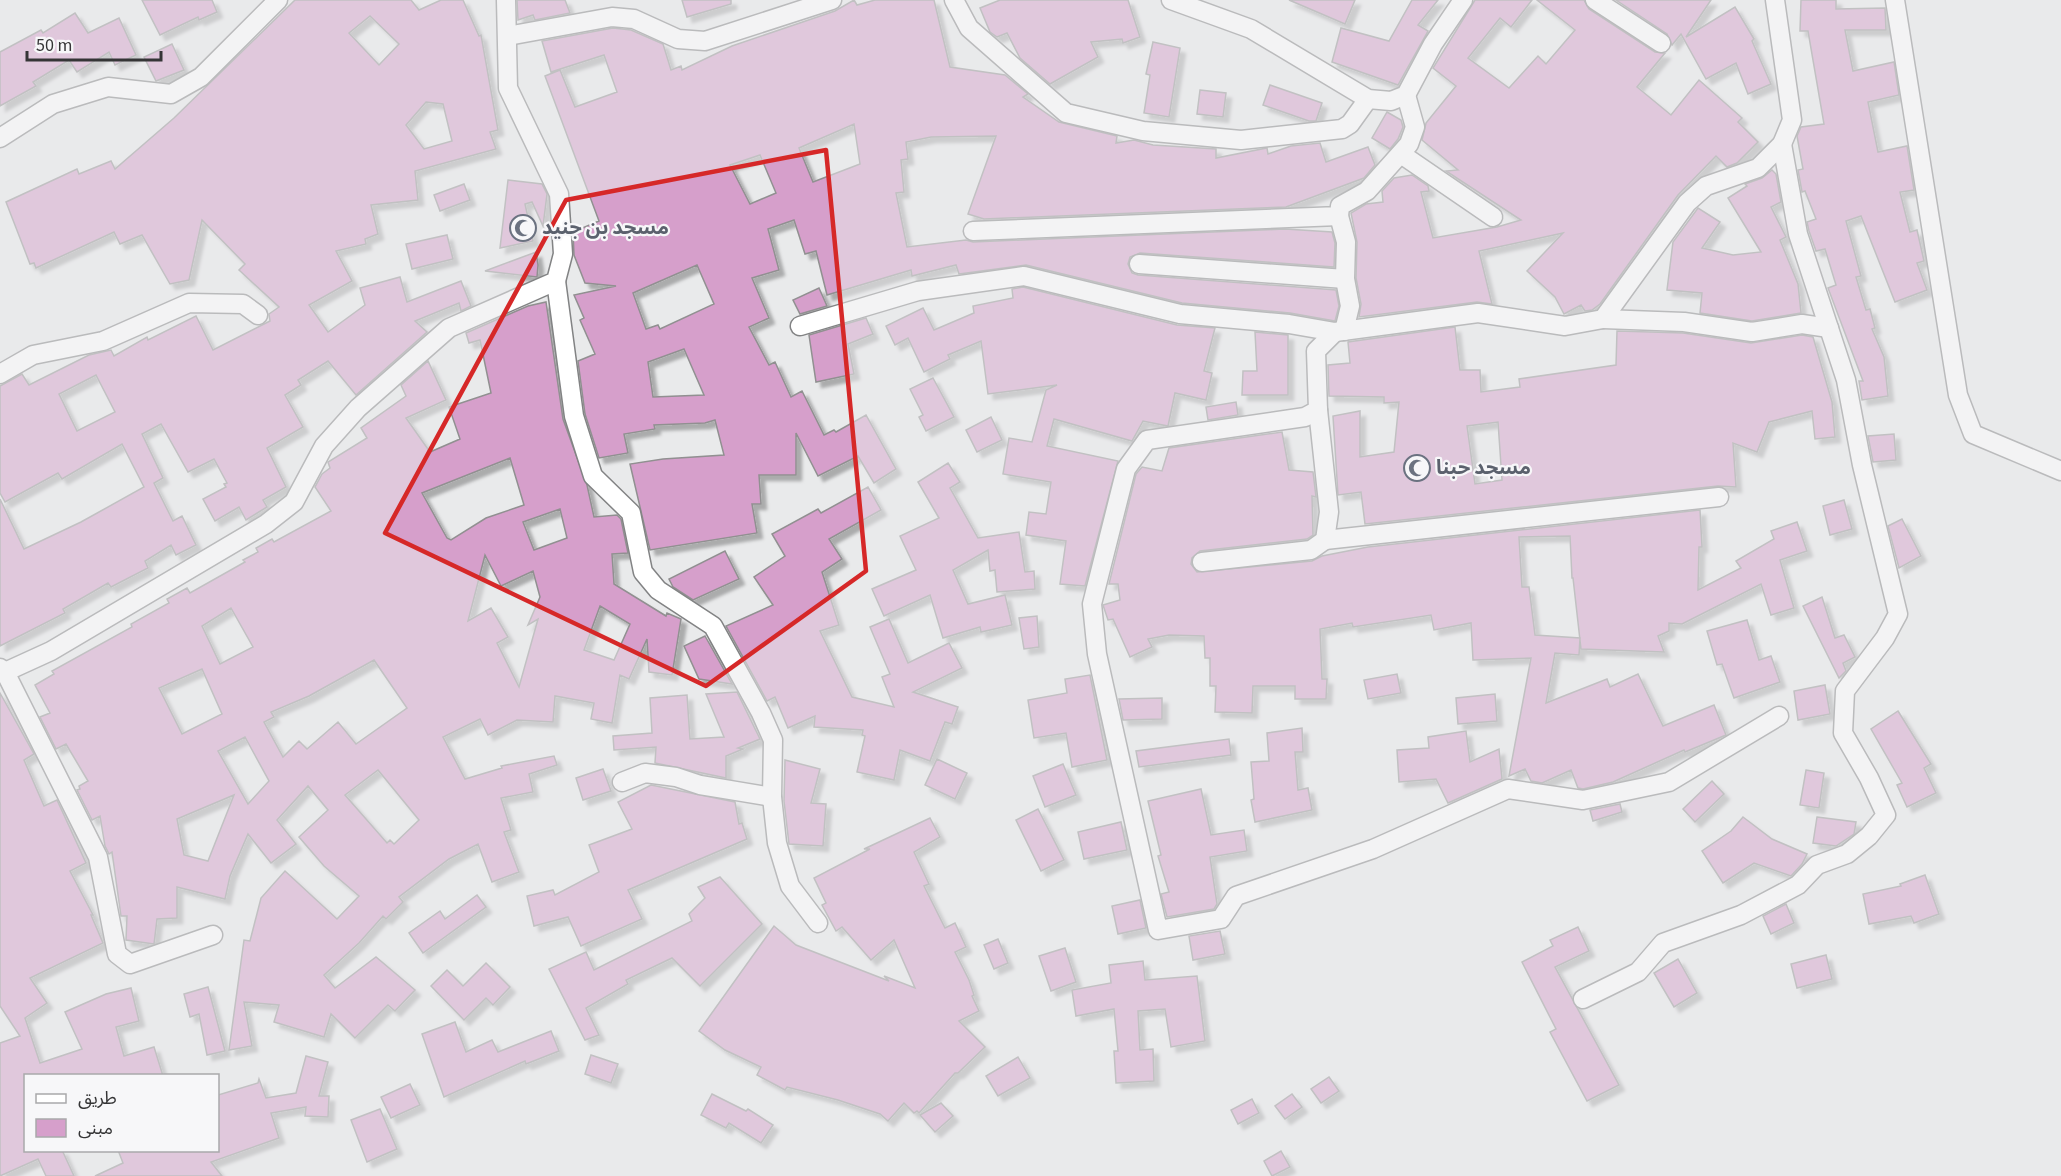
<svg xmlns="http://www.w3.org/2000/svg" width="2061" height="1176" viewBox="0 0 2061 1176" font-family="'Source Sans 3','Noto Sans Arabic',sans-serif">
	<style>
		.building { fill: #d69fcb; stroke: #919091; stroke-width: 1.5; fill-rule: evenodd; filter: url(#shadow) }
		.lines { fill: none; stroke-linecap: round; stroke-linejoin: round }
		.minor-casing { stroke: #828384; stroke-width: 21 }
		.minor { stroke: #fff; stroke-width: 18 }
		.marked { fill: none; stroke: #d62828; stroke-width: 4.5; stroke-linejoin: round }
		.labels { text-anchor: middle; dominant-baseline: central; stroke-width: 4.5; stroke-linejoin: round; paint-order: stroke }
		.worship-label { font-size: 20px; font-weight: bold; fill: #5b616d; stroke: #f7f7f9; text-anchor: start }
	</style>
	<defs>
		<filter id="shadow"><feDropShadow dx="5.5" dy="5.5" stdDeviation="1.5" flood-color="#0004"/></filter>
	</defs>
	<rect width="100%" height="100%" fill="#e9eaeb"/>
	<g class="building">
		<polygon points="142,0 212,0 217,12 199,20 198,17 160,35"/>
		<path d="M295,0h116l8,10 22,-10h22l16,36 2,-1 17,95 -8,2 6,17 -81,22 3,29 -47,5 7,29 -13,5 1,5 -30,7 16,30 -43,24 19,27 37,-27 -5,-17 40,-11 7,25 54,-21 10,25 -10,5 -2,-8 -44,18 12,11 -71,63 -28,-34 -30,19 3,5 -16,10 18,32 -36,21 19,39 -23,13 4,7 -21,13 -7,-13 -24,14 -12,-22 23,-12 -2,-3 3,-1 -13,-24 -26,13 -27,-48 -19,10 21,44 -9,5 19,38 9,-5 14,29 -20,10 -5,-10 -26,16 3,7 -37,19 -3,-4 -45,26 2,4 -65,33v-147l24,50 57,-27 63,-35 -22,-43 -60,35 -4,-6 -53,29 -5,-9v-107l22,-12 7,11 60,-30 22,-5 3,6 33,-19 1,3 48,-24 17,34 57,-29 -1,-7 10,-7 -40,-37 6,-6 -43,-44 -13,60 -19,4 -28,-49 -22,9 -6,-12 -78,36 -2,-5 -4,1 -24,-62 71,-33 2,5 32,-13 4,8 59,-51zM370,16l29,28 -20,21 -30,-32zM426,102l17,2 9,37 -28,8 -18,-24zM96,375l19,37 -38,19 -18,-37z"/>
		<polygon points="517,0 565,0 570,13 535,20 533,15 518,20"/>
		<polygon points="682,0 731,0 731,4 687,17"/>
		<path d="M854,0l3,5 18,-5h59l16,67 55,8 23,19 -5,3 36,25 58,14 -1,7 18,-3 19,5 63,4v9l51,-10 1,6 23,-8 29,-3 6,19 42,-15 7,18 -11,13 -78,29 -302,12 -16,-5 28,-78 -65,1 -25,5 2,17 -7,1 3,32 -8,1 11,54 59,-7 7,2 312,-13 47,3 3,11 -1,24 -194,-14 -10,4 -2,7 4,9 6,2 198,15 3,16 -4,15 -45,-8 -108,-10 -156,-38 -67,9 -3,-9 -44,11 -1,-6 -84,25 -11,-44 -11,3 -11,-34 -26,9 11,41 -27,8 17,40 -20,9 20,38 6,-3 16,35 11,-6 22,44 10,-5 2,2 30,-17 30,54 -22,14 -16,-27 -40,20 -22,-43v42h-37l2,29h-9l5,29 -107,17 -20,-86 33,-5 61,-4 -9,-35 -10,3 -51,2 1,4 -31,5 4,19 -29,5 -14,-44 -7,-53 17,-7 -15,-34 4,-2 -10,-23 42,-9 -31,-3 -11,-28 -1,-23 26,-11 -54,-145 15,-6 15,37 42,-15 -13,-37 -53,17 -9,-31 71,-13 18,2 32,14 8,26 10,-4 1,4 50,-24 103,-35zM854,124l6,40 -47,18 -14,-34zM760,155l16,38 -26,11 -20,-39zM697,265l17,39 -54,25 -2,-4 -12,4 -13,-36zM684,349l20,46 -51,2 -5,-35z"/>
		<polygon points="1000,0 1128,0 1140,37 1123,43 1122,39 1091,42 1098,57 1050,84 1020,58 1007,33 997,37 990,32 980,8"/>
		<polygon points="1289,0 1355,0 1345,24"/>
		<polygon points="1412,0 1438,0 1418,25 1428,31 1398,85 1332,62 1341,28 1389,41"/>
		<polygon points="1475,0 1532,0 1511,27 1500,18 1468,58 1509,88 1538,56 1546,64 1575,30 1537,0 1584,0 1589,9 1655,52 1665,53 1637,87 1671,115 1699,80 1742,118 1738,122 1758,142 1737,163 1727,167 1716,156 1678,195 1600,304 1592,310 1585,311 1581,305 1564,314 1555,297 1527,271 1563,233 1479,251 1492,304 1477,302 1359,317 1361,304 1356,278 1357,242 1351,213 1366,204 1383,202 1382,191 1394,178 1412,175 1428,186 1429,191 1421,192 1433,238 1497,227 1521,220 1446,171 1458,170 1422,140 1426,123 1456,86 1433,68"/>
		<polygon points="1616,0 1711,0 1686,37 1735,7 1754,39 1752,41 1771,84 1748,94 1736,63 1706,79 1681,34 1672,45 1667,34"/>
		<polygon points="1801,0 1836,0 1836,9 1885,8 1886,30 1845,30 1853,71 1894,62 1899,95 1868,102 1878,152 1907,146 1914,190 1900,192 1910,232 1917,230 1924,261 1917,263 1927,290 1895,302 1861,216 1846,221 1861,276 1856,277 1866,310 1870,309 1875,328 1872,329 1884,357 1888,396 1862,400 1859,381 1863,381 1828,288 1836,285 1825,249 1816,251 1809,231 1807,222 1816,219 1805,191 1802,192 1798,170 1803,169 1797,136 1801,127 1824,124 1808,31 1800,31"/>
		<polygon points="75,13 88,33 119,18 136,55 115,65 109,52 77,72 69,60 33,82 36,86 0,106 0,52 41,30 43,33"/>
		<polygon points="1153,42 1180,48 1169,117 1144,113 1150,75 1146,74"/>
		<polygon points="172,44 184,70 156,81 144,57"/>
		<polygon points="1270,85 1322,103 1316,121 1309,121 1263,105"/>
		<polygon points="1200,90 1226,93 1223,117 1197,114"/>
		<polygon points="1387,112 1401,120 1403,127 1398,139 1390,149 1372,138"/>
		<polygon points="1772,170 1776,174 1781,202 1771,207 1786,237 1780,240 1798,284 1801,313 1752,321 1700,313 1702,293 1667,290 1673,242 1698,208 1720,222 1702,248 1733,255 1761,252 1728,198 1747,186 1745,184 1762,178"/>
		<polygon points="508,180 542,184 547,194 543,226 532,202 525,204 533,241 500,248"/>
		<polygon points="464,184 470,200 440,211 434,195"/>
		<polygon points="447,235 453,259 412,269 406,244"/>
		<polygon points="536,252 538,265 537,277 485,271"/>
		<polygon points="1023,287 1177,325 1215,328 1204,371 1212,373 1206,400 1175,393 1168,426 1143,421 1132,441 1054,419 1047,446 1118,461 1085,586 1060,584 1066,541 1026,535 1029,512 1046,514 1051,482 1003,474 1009,438 1032,442 1046,390 1057,385 988,394 981,341 948,355 950,359 924,372 908,338 895,345 886,326 923,308 934,330 974,313 973,306 1013,298 1012,289"/>
		<polygon points="819,288 827,306 800,314 793,300"/>
		<path d="M546,302l17,117 24,66 7,32 23,-2 4,4 7,34 -16,1 2,30 52,32 1,-3 14,6 -9,56 -23,-3 -2,-33 -18,40 -9,-4 -8,48 -21,-4 3,-16 -39,-7 -2,26 -36,-2 -29,15 -8,-16 -37,18 22,42 37,-11 -1,-2 53,-10 3,9 -28,9 4,18 -32,6 10,32 -7,2 15,40 -27,10 -14,-38 -29,15 -50,38 4,5 -17,17 -3,-3 -24,27 -35,32 11,13 41,-31 39,33 -20,21 -7,-6 -33,33 -24,-24 -7,23 -50,-15 5,-17 -35,-3 8,44 -23,4 15,-110 6,1 11,-43 24,-27 52,48 22,-23 -35,-30 -25,-29 29,-27 -20,-24 -31,34 19,24 -25,19 -23,-29 -18,42 -5,23 -48,-12v31l-20,1 -3,25 -28,-4 1,-24h-6l-9,-64 -3,2 -4,-8 -5,-30 -8,4 -15,-30 3,-1 -1,-3 9,-5 -22,-37 -10,5 -16,-32 10,-4 -15,-28 19,-11 -2,-3 80,-44 -1,-3 38,-21 -2,-4 20,-11 3,5 55,-31 -2,-2 15,-8 -2,-4 16,-9 2,3 57,-31 -16,-24 7,-13 8,-6 -2,-6 39,-24 -6,-10 45,-32 -5,-11 27,-24 18,39 -40,18 24,34 30,-13 -11,-32 42,-14 -11,-53 -11,3 -3,-10 62,-27zM510,458l14,47 -38,13 -35,22 -4,-2 -25,-45zM560,509l7,29 -33,12 -11,-28zM485,555l16,31 32,-15 7,26 -12,28 10,-6 -19,68 -22,-44 11,-6 -17,-29 -23,13zM600,606l30,18 -16,36 -30,-10zM231,608l22,39 -33,17 -18,-38zM374,660l33,48 -51,36 -18,-22 -31,27 -8,-8 -16,16 -19,-35 10,-5 -3,-5 38,-16zM202,669l20,45 -40,20 -23,-46zM245,737l24,44 -21,23 -30,-53zM378,770l41,50 -25,24 -4,-4 -3,3 -42,-48zM234,795l-26,66 -24,-6 -7,-36z"/>
		<polygon points="866,318 873,334 848,344 854,374 816,382 809,335"/>
		<path d="M1455,327l5,43h20l1,22 39,-5 -1,-8 97,-14 1,-34 66,2 68,10 51,-8 11,2 19,65 3,35 -20,2 -3,-28 -43,11 -12,30 -24,-9 3,44 -18,-1 -353,38 -4,-32 -23,3 -5,-79 27,-5v46l34,-5 5,-50 -15,1v-6l-55,-1 -1,-31 22,-2 -2,-21zM1498,422l4,58 -27,4 -8,-58z"/>
		<polygon points="1255,332 1288,335 1288,395 1242,395 1243,371 1257,371"/>
		<polygon points="933,378 954,417 926,431 919,417 923,415 910,389"/>
		<polygon points="1236,402 1238,415 1208,420 1206,407"/>
		<polygon points="991,417 1002,440 977,452 966,430"/>
		<polygon points="1282,432 1289,470 1313,472 1316,497 1312,496 1313,535 1307,539 1200,551 1192,558 1191,564 1197,572 1312,561 1322,556 1368,547 1700,510 1702,547 1699,547 1698,590 1741,568 1736,561 1774,539 1771,531 1797,522 1807,551 1780,560 1794,608 1771,615 1761,584 1682,624 1669,623 1669,631 1658,636 1664,652 1581,649 1573,578 1572,578 1570,536 1519,537 1522,587 1529,587 1535,635 1580,638 1579,655 1555,653 1546,703 1607,679 1610,687 1638,674 1663,726 1714,705 1726,735 1685,752 1684,750 1613,782 1583,789 1578,788 1571,770 1542,783 1531,781 1525,769 1509,776 1531,658 1473,660 1471,623 1434,630 1431,615 1353,627 1352,623 1320,629 1322,679 1327,679 1326,699 1295,699 1295,686 1253,686 1252,713 1215,712 1216,686 1210,686 1210,658 1205,658 1204,636 1169,635 1148,639 1152,647 1130,657 1113,619 1108,620 1103,605 1120,600 1118,584 1109,584 1136,474 1142,467 1162,471 1169,448"/>
		<polygon points="1894,434 1896,460 1873,462 1868,436"/>
		<polygon points="948,463 960,482 950,488 978,538 1019,532 1025,572 1034,571 1035,589 997,592 995,570 990,571 988,550 953,570 968,604 1005,595 1012,625 981,632 980,627 943,638 930,595 884,616 872,589 916,570 900,536 939,518 918,482"/>
		<polygon points="868,487 881,510 829,539 842,559 822,572 839,625 820,631 852,697 894,707 882,677 890,674 870,627 889,619 908,663 949,643 962,668 913,692 958,707 952,724 945,722 930,761 900,750 894,780 857,772 865,736 862,735 863,730 814,727 815,716 788,728 775,697 767,701 726,626 773,605 754,577 785,556 772,534 818,509 821,513"/>
		<polygon points="1844,500 1852,529 1830,535 1823,506"/>
		<polygon points="1902,519 1921,556 1899,568 1888,526"/>
		<polygon points="725,551 739,579 693,600 673,587 669,579"/>
		<polygon points="1822,597 1835,638 1844,635 1855,657 1843,663 1846,671 1839,678 1803,606"/>
		<polygon points="1037,616 1039,647 1024,649 1019,618"/>
		<polygon points="1747,620 1759,660 1771,656 1780,682 1734,698 1722,664 1717,665 1707,631"/>
		<polygon points="705,636 732,684 699,679 684,646"/>
		<polygon points="1397,674 1401,693 1368,699 1364,680"/>
		<polygon points="1090,675 1107,760 1072,767 1066,733 1034,738 1028,700 1067,693 1065,679"/>
		<polygon points="1825,685 1830,714 1798,720 1794,691"/>
		<polygon points="737,692 760,739 738,748 743,749 726,756 726,778 655,763 656,747 614,750 613,736 652,733 650,698 687,695 690,739 724,737 706,694"/>
		<polygon points="0,693 34,754 24,760 44,806 57,800 86,863 70,871 93,915 91,915 103,943 30,978 47,1003 25,1018 40,1063 82,1049 65,1012 106,994 131,988 139,1021 116,1027 124,1056 154,1047 163,1076 26,1076 26,1150 62,1150 74,1176 46,1176 38,1159 0,1176 0,1043 20,1036 0,1006"/>
		<polygon points="1495,694 1497,721 1458,724 1456,698"/>
		<polygon points="1162,698 1162,719 1123,720 1119,699"/>
		<polygon points="1898,711 1931,764 1924,768 1936,793 1907,807 1897,785 1902,783 1871,729"/>
		<polygon points="1302,728 1303,752 1295,752 1298,790 1308,788 1312,810 1255,822 1251,800 1254,799 1251,762 1269,761 1267,733"/>
		<polygon points="1466,731 1470,762 1499,749 1502,779 1448,803 1436,779 1399,782 1397,750 1429,748 1428,737"/>
		<polygon points="1229,739 1231,755 1139,767 1136,751"/>
		<polygon points="937,759 967,773 955,799 925,785"/>
		<polygon points="785,760 820,769 811,803 826,804 823,846 789,844 784,801"/>
		<polygon points="1063,764 1076,795 1045,807 1033,776"/>
		<polygon points="603,769 611,791 583,800 576,778"/>
		<polygon points="1806,770 1824,773 1819,808 1800,805"/>
		<polygon points="1712,781 1724,794 1695,822 1683,809"/>
		<polygon points="651,785 735,802 739,824 742,823 747,839 628,890 642,919 581,946 568,917 534,926 527,896 553,890 555,895 599,872 589,845 632,829 618,802"/>
		<polygon points="1201,789 1211,835 1244,830 1247,851 1210,857 1217,904 1214,909 1167,917 1161,894 1169,892 1158,856 1161,855 1148,801"/>
		<polygon points="1620,804 1622,812 1593,821 1590,810"/>
		<polygon points="1038,809 1064,860 1041,871 1016,820"/>
		<polygon points="1743,817 1772,839 1807,854 1802,864 1791,876 1754,863 1723,883 1702,851 1731,831"/>
		<polygon points="1817,817 1856,822 1854,834 1836,846 1813,843"/>
		<polygon points="930,818 940,837 914,852 929,884 924,886 945,928 955,923 966,947 955,952 969,980 974,995 972,996 979,1011 959,1021 985,1047 958,1073 955,1073 919,1113 917,1111 914,1113 904,1103 888,1121 880,1114 838,1100 787,1087 785,1090 757,1075 761,1067 725,1050 699,1031 774,926 796,945 889,981 884,976 915,988 894,940 871,960 842,927 836,931 822,905 826,903 814,878 870,849 864,849"/>
		<polygon points="1121,822 1127,850 1084,859 1078,832"/>
		<polygon points="1925,875 1939,914 1914,923 1911,916 1869,924 1863,894 1901,886 1900,884"/>
		<polygon points="720,877 762,924 700,986 672,958 626,980 628,984 586,1008 599,1035 585,1040 549,969 586,952 594,970 692,921 689,914 705,898 698,887"/>
		<polygon points="477,895 486,907 423,953 409,933 440,911 445,919"/>
		<polygon points="1140,900 1146,928 1118,934 1112,906"/>
		<polygon points="1786,904 1794,923 1771,934 1763,916"/>
		<polygon points="1578,927 1589,951 1555,967 1619,1085 1587,1101 1550,1032 1556,1029 1522,962 1553,946 1550,940"/>
		<polygon points="1220,931 1225,954 1193,960 1189,936"/>
		<polygon points="998,939 1008,963 994,969 984,945"/>
		<polygon points="1065,948 1076,982 1051,991 1039,956"/>
		<polygon points="1826,955 1832,979 1797,988 1791,964"/>
		<polygon points="1678,959 1697,993 1674,1007 1654,973"/>
		<polygon points="1143,961 1145,980 1197,976 1205,1041 1171,1047 1165,1009 1138,1011 1140,1050 1153,1049 1154,1081 1116,1083 1114,1051 1118,1051 1114,1009 1076,1016 1072,990 1111,983 1109,965"/>
		<polygon points="486,963 510,987 493,1005 486,998 464,1020 431,986 447,970 463,986"/>
		<polygon points="208,987 225,1051 207,1055 199,1014 190,1017 184,994"/>
		<polygon points="455,1022 466,1052 492,1040 498,1052 551,1031 559,1051 526,1064 525,1061 444,1097 422,1034"/>
		<polygon points="591,1055 618,1064 611,1083 585,1074"/>
		<polygon points="306,1056 328,1062 319,1096 329,1096 328,1117 305,1116 306,1107 271,1113 279,1138 211,1162 222,1176 95,1176 123,1163 118,1150 218,1150 218,1095 258,1083 259,1079 266,1098 296,1093"/>
		<polygon points="1018,1057 1030,1078 998,1096 986,1076"/>
		<polygon points="1329,1077 1339,1091 1321,1103 1311,1089"/>
		<polygon points="410,1084 420,1105 391,1118 381,1097"/>
		<polygon points="712,1094 746,1111 748,1109 773,1125 761,1143 729,1123 726,1128 701,1115"/>
		<polygon points="1292,1094 1302,1107 1285,1119 1275,1106"/>
		<polygon points="1252,1099 1259,1113 1238,1124 1231,1110"/>
		<polygon points="941,1103 953,1116 935,1132 920,1115"/>
		<polygon points="380,1109 397,1149 367,1162 351,1120"/>
		<polygon points="1281,1151 1290,1167 1272,1176 1264,1161"/>
	</g>
	<g class="lines">
		<defs>
			<g id="minor">
				<polyline points="954,0 969,28 1066,113 1143,131 1241,140 1342,129 1350,124 1368,99"/>
				<polyline points="1171,0 1251,29 1368,99 1391,101 1406,95 1433,44 1463,0"/>
				<polyline points="1595,0 1661,43"/>
				<polyline points="1895,0 1958,395 1973,434 2061,471"/>
				<polyline points="508,36 612,17 634,19 678,39 705,41 832,0"/>
				<polyline points="0,138 53,104 108,87 171,94 201,77 278,0"/>
				<polyline points="1401,154 1493,217"/>
				<polyline points="1339,216 1346,242 1345,279 1350,306 1344,331"/>
				<polyline points="973,231 1339,216 1340,206 1367,191 1409,144 1415,127 1406,95"/>
				<polyline points="1139,264 1345,279"/>
				<polyline points="556,281 574,416 593,476 631,513 643,572 658,590 713,626 761,713 773,740 772,797 777,843 790,886 818,923"/>
				<polyline points="1603,319 1684,322 1752,332 1802,324 1829,328"/>
				<polyline points="800,326 918,291 1024,276 1180,314 1289,324 1335,332 1478,313 1565,326 1603,319 1687,203 1706,186 1758,168 1782,144 1792,120 1775,0"/>
				<polyline points="1335,332 1316,351 1318,410 1305,417 1147,440 1126,469 1092,604 1097,654 1158,930 1221,919 1236,896 1373,849 1508,789 1583,800 1669,782 1779,716"/>
				<polyline points="0,374 33,355 103,341 189,303 243,304 258,315"/>
				<polyline points="1325,540 1719,497"/>
				<polyline points="1202,562 1311,550 1325,540 1329,512 1318,410"/>
				<polyline points="0,668 5,672 98,857 117,954 130,964 213,935"/>
				<polyline points="5,672 51,651 266,524 294,502 324,446 358,408 449,328 556,281 563,254 559,194 508,88 506,0"/>
				<polyline points="622,782 645,773 676,777 700,785 772,797"/>
				<polyline points="1583,999 1638,972 1663,943 1741,915 1798,885 1817,865 1847,854 1869,836 1886,815 1869,778 1843,733 1845,691 1885,638 1898,614 1862,465 1846,380 1798,234 1782,144"/>
			</g>
		</defs>
		<use href="#minor" class="minor-casing"/>
		<use href="#minor" class="minor"/>
	</g>
	<path d="M0 0H2061V1176H0ZM826,150l40,421 -160,115 -321,-153 181,-333z" fill="#e9eaeb" fill-opacity=".55" fill-rule="evenodd"/>
	<path class="marked" d="M826,150l40,421 -160,115 -321,-153 181,-333z"/>
	<defs>
		<symbol id="mosque-ring" viewBox="-11 -11 22 22"><circle r="9.5" fill="#f7f7f9" stroke="#6b7280" stroke-width="1.5"/><path d="M3.5-4.9A6 6 0 1 0 3.5 4.9A5 5 0 1 1 3.5-4.9Z" fill="#6b7280"/></symbol>
	</defs>
	<g fill-rule="evenodd">
		<use href="#mosque-ring" x="508" y="213" width="30" height="30"/>
		<use href="#mosque-ring" x="1402" y="453" width="30" height="30"/>
	</g>
	<g class="labels">
		<g class="worship-label">
			<text x="542" y="228">مسجد بن جنيد</text>
			<text x="1436" y="468">مسجد حبنا</text>
		</g>
	</g>
	<rect x="24" y="1074" width="195" height="78" fill="#f7f7f9" stroke="#a9a9ab" stroke-width="1.5"/>
	<rect x="36" y="1094" width="30" height="9" fill="#ffffff" stroke="#a9a9ab" stroke-width="1.5"/>
	<text x="78" y="1104" font-size="18" fill="#353536">طريق</text>
	<rect x="36" y="1119" width="30" height="18" fill="#d69fcb" stroke="#a9a9ab" stroke-width="1.5"/>
	<text x="78" y="1134" font-size="18" fill="#353536">مبنى</text>
	<path d="M27 51v9h134v-9" fill="none" stroke="#353536" stroke-width="3"/>
	<text x="36" y="51" font-size="18" fill="#353536" stroke="#f7f7f9" stroke-width="4.5" paint-order="stroke">50 m</text>
</svg>
